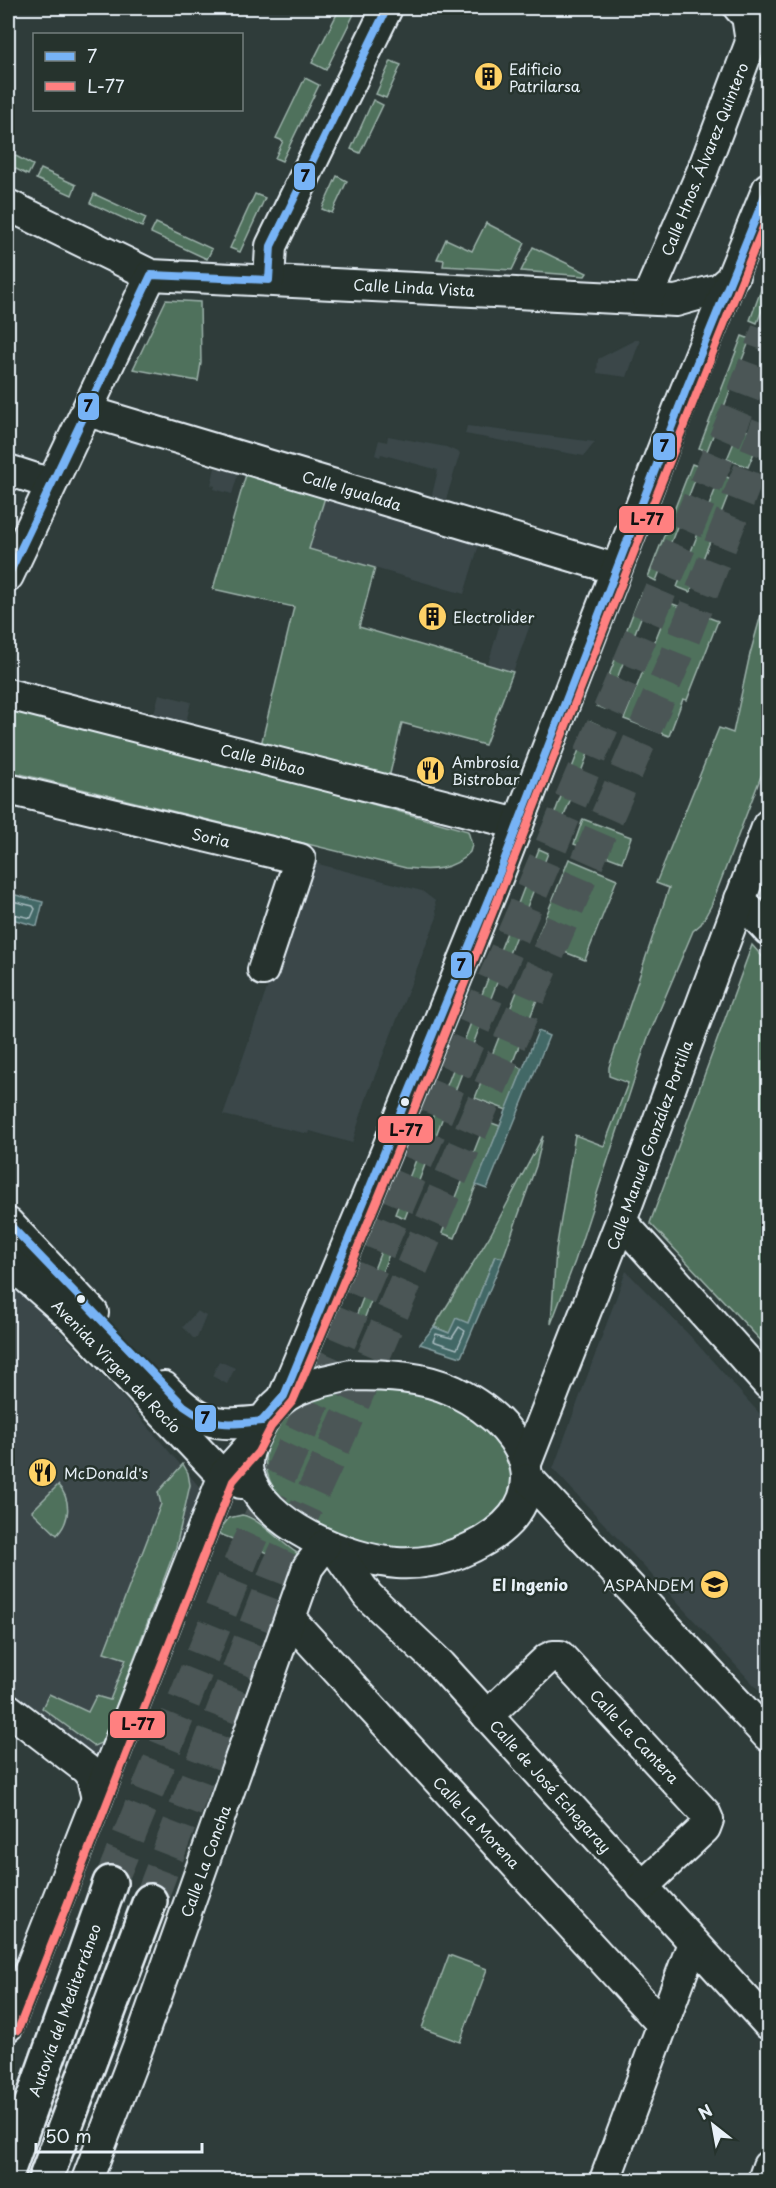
<svg xmlns="http://www.w3.org/2000/svg" width="776" height="2188" viewBox="0 0 776 2188" font-family="'Playpen Sans',sans-serif">
	<style>
		.built { fill: #3a4749 }
		.green { fill: #4f715c; stroke: #9cb1aa; stroke-width: 1.5 }
		.water { fill: #426766; stroke: #849ea0; stroke-width: 1.5 }
		.lines { fill: none; stroke-linecap: round; stroke-linejoin: round }
		.shore { stroke: #a6babe; stroke-width: 1.5 }
		.highway-tunnel { stroke: #4b5756; stroke-width: 33; stroke-dasharray: 33 16; stroke-linecap: butt }
		.minor-casing { stroke: #e8f1f8; stroke-width: 34 }
		.highway-casing { stroke: #e8f1f8; stroke-width: 38 }
		.minor { stroke: #26332d; stroke-width: 30 }
		.highway { stroke: #26332d; stroke-width: 33 }
		.bus-1-casing { stroke: #26332d; stroke-width: 12 }
		.bus-2-casing { stroke: #26332d; stroke-width: 12 }
		.bus-1 { stroke: #77b3f6; stroke-width: 8 }
		.bus-2 { stroke: #ff8080; stroke-width: 8 }
		.bus-dot { fill: #e8f1f8; stroke: #26332d; stroke-width: 2 }
		.labels { text-anchor: middle; dominant-baseline: central; stroke-width: 5; stroke-linejoin: round; paint-order: stroke }
		.poi-label { font-size: 15px; fill: #e8f1f8; stroke: #26332d; text-anchor: start }
		.street-label { font-size: 15px; fill: #e8f1f8; stroke: #26332d }
		.neighbourhood-label { font-size: 16px; font-weight: bold; fill: #e8f1f8; stroke: #26332d }
		.line-badge { stroke: #26332d; stroke-width: 2 }
		.pale-badge-label { font-size: 16px; text-anchor: middle; font-weight: bold; fill: #111 }
	</style>
	<rect width="100%" height="100%" fill="#2f3c3a"/>
	<filter id="ink" filterUnits="userSpaceOnUse"><feTurbulence type="fractalNoise" baseFrequency=".0167" numOctaves="2"/><feDisplacementMap in="SourceGraphic" scale="12" xChannelSelector="R" yChannelSelector="G"/><feConvolveMatrix kernelMatrix="1 2 1 2 8 2 1 2 1" color-interpolation-filters="sRGB"/></filter>
	<g filter="url(#ink)">
		<g class="built">
			<polygon points="635,340 640,340 627,377 597,373 598,359"/>
			<polygon points="467,426 595,442 584,456 465,434"/>
			<polygon points="388,436 446,447 460,453 445,503 417,495 418,492 432,495 438,470 381,454 380,457 375,455 379,440 387,442"/>
			<polygon points="222,464 232,467 231,472 238,474 232,494 214,489 215,486 211,485 215,468 220,469"/>
			<polygon points="326,494 481,538 464,594 309,549"/>
			<polygon points="505,606 534,614 513,672 488,664"/>
			<polygon points="159,694 191,702 185,726 153,718"/>
			<polygon points="311,862 422,891 435,901 437,917 367,1096 352,1143 310,1131 309,1134 223,1115"/>
			<polygon points="626,1271 690,1336 768,1423 768,1700 553,1469"/>
			<polygon points="8,1277 120,1394 202,1490 178,1560 100,1763 8,1694"/>
			<polygon points="197,1311 206,1316 197,1338 193,1338 183,1327"/>
			<polygon points="219,1361 235,1368 227,1384 212,1376"/>
		</g>
		<g class="green">
			<polygon points="340,8 357,8 326,70 312,63"/>
			<polygon points="391,61 401,65 386,98 376,94"/>
			<polygon points="305,78 319,85 282,161 275,158 283,141 276,138"/>
			<polygon points="373,100 383,105 360,153 351,149"/>
			<polygon points="8,152 33,165 28,175 8,165"/>
			<polygon points="41,169 76,185 72,195 36,179"/>
			<polygon points="337,176 347,181 332,213 322,209"/>
			<polygon points="94,194 146,218 142,227 90,203"/>
			<polygon points="255,194 265,198 240,252 230,248"/>
			<polygon points="156,223 212,249 207,259 151,233"/>
			<polygon points="486,223 525,243 512,270 443,266 444,260 437,259 446,239 472,251"/>
			<polygon points="533,247 587,273 585,276 521,271"/>
			<polygon points="768,271 768,294 757,323 750,320"/>
			<polygon points="166,300 200,302 201,363 198,381 133,369"/>
			<polygon points="742,336 750,339 707,451 699,448"/>
			<polygon points="768,354 768,384 758,380"/>
			<polygon points="740,428 761,436 748,467 727,459"/>
			<polygon points="692,464 700,467 656,581 648,577"/>
			<polygon points="247,471 326,494 309,549 375,568 359,627 513,672 485,745 402,723 389,778 261,745 294,607 213,589"/>
			<polygon points="721,475 734,480 690,592 677,587"/>
			<polygon points="768,590 768,758 711,906 701,924 693,931 647,1040 575,1261 551,1324 556,1250 575,1135 604,1146 628,1083 609,1076 609,1067 669,888 656,883 719,728 733,733 750,654"/>
			<polygon points="641,593 649,597 605,709 597,706"/>
			<polygon points="670,603 718,621 687,700 683,699 669,736 624,719"/>
			<path d="M8,708l226,57 234,66 4,14 -2,7c-17,19 -40,19 -64,16l-398,-97z"/>
			<polygon points="590,721 599,725 556,837 547,833"/>
			<polygon points="583,819 631,837 622,862 574,844"/>
			<polygon points="539,849 548,853 505,964 496,961"/>
			<polygon points="569,859 617,879 585,960 536,941"/>
			<polygon points="752,945 768,963 768,1348 650,1223"/>
			<polygon points="489,976 498,980 455,1091 446,1088"/>
			<polygon points="518,989 538,997 512,1064 523,1069 507,1110 475,1098"/>
			<polygon points="438,1103 447,1106 405,1218 395,1214"/>
			<polygon points="486,1121 500,1126 455,1238 442,1233"/>
			<polygon points="543,1136 536,1166 503,1258 495,1256 468,1323 449,1333 434,1327 491,1234"/>
			<polygon points="388,1233 396,1236 363,1322 355,1319"/>
			<path d="M391,1389l53,12 43,27 25,37 -2,35c-10,10 -20,24 -32,32 -9,6 -24,8 -35,11 -6,3 -14,6 -21,7 -57,7 -185,-40 -151,-115 12,-27 43,-39 70,-45 16,-3 34,-1 50,-1z"/>
			<polygon points="183,1464 188,1473 190,1485 176,1547 105,1735 101,1743 94,1746 42,1708 49,1694 88,1712 96,1696 110,1700 126,1659 104,1652 161,1504 158,1492"/>
			<path d="M58,1485c14,15 12,36 -1,50l-25,-24z"/>
			<path d="M242,1515c16,2 39,28 55,38l-3,10 -77,-30 12,-15z"/>
			<polygon points="8,1953 18,1961 8,1986"/>
			<polygon points="449,1955 487,1969 460,2042 422,2028"/>
		</g>
		<g class="water">
			<polygon points="8,893 43,902 37,926 8,918"/>
			<polygon points="538,1031 549,1036 487,1189 476,1185"/>
			<polygon points="495,1256 503,1258 461,1357 420,1344 434,1327 449,1333 456,1318 468,1323"/>
		</g>
		<g class="lines">
			<g class="shore">
				<polyline points="8,900 33,906 35,909 31,918 8,913"/>
				<polygon points="459,1327 465,1331 457,1349 433,1341 436,1334 452,1338"/>
			</g>
			<g class="highway-tunnel">
				<polyline points="110,1883 247,1546 306,1420 738,409 768,330"/>
				<polyline points="150,1901 277,1570 336,1443 677,655 768,424"/>
			</g>
			<defs>
				<g id="minor">
					<polyline points="8,205 151,275 676,301 719,289 734,276"/>
					<polyline points="269,280 271,246 387,8"/>
					<polyline points="647,299 702,172 751,42 747,16 739,8"/>
					<polyline points="87,411 616,569"/>
					<polyline points="8,470 51,484"/>
					<polyline points="8,576 151,275"/>
					<polyline points="8,694 518,824"/>
					<polyline points="8,789 300,859 263,970"/>
					<polyline points="740,899 768,930"/>
					<polyline points="621,1221 768,1384"/>
					<polyline points="8,1223 93,1313"/>
					<polyline points="8,1261 74,1319 214,1467 241,1483"/>
					<path d="M351,1375c34,0 72,1 103,16 86,43 106,121 5,162 -19,8 -41,11 -62,10 -48,-3 -135,-38 -149,-90 -3,-13 2,-28 8,-39 20,-44 52,-50 95,-59z"/>
					<path d="M164,1387c35,36 48,40 98,34"/>
					<polyline points="284,1396 386,1152 500,871 685,392 768,188"/>
					<polyline points="526,1463 621,1221 768,825"/>
					<polyline points="529,1479 768,1736"/>
					<polyline points="334,1548 368,1596 441,1665 768,2024"/>
					<polyline points="291,1620 663,2025"/>
					<polyline points="8,1709 86,1769 92,1777 97,1799"/>
					<polyline points="487,1716 547,1659 553,1656 560,1656 705,1813 708,1820 705,1828 642,1887"/>
					<polyline points="8,2026 224,1475 250,1446"/>
					<polyline points="87,2180 144,2031 308,1567 325,1545"/>
					<polyline points="605,2180 693,1943"/>
					<polyline points="763,2180 768,2166"/>
				</g>
				<g id="highway">
					<polyline points="8,2170 110,1883"/>
					<polyline points="45,2180 150,1901"/>
				</g>
			</defs>
			<use href="#minor" class="minor-casing"/>
			<use href="#highway" class="highway-casing"/>
			<use href="#minor" class="minor"/>
			<use href="#highway" class="highway"/>
			<defs>
				<g id="bus-1">
					<polyline points="8,576 151,275 269,280 271,246 387,8"/>
					<path d="M8,1223l176,183c29,21 44,19 78,15l22,-25 216,-525 185,-479 83,-204"/>
				</g>
				<path id="bus-2" d="M18,2030l215,-549 25,-29 13,-25 22,-26c168,-392 315,-792 475,-1186"/>
			</defs>
			<use href="#bus-1" class="bus-1-casing"/>
			<use href="#bus-2" class="bus-2-casing"/>
			<use href="#bus-1" class="bus-1"/>
			<use href="#bus-2" class="bus-2"/>
		</g>
	</g>
	<defs>
		<symbol id="building-disc" viewBox="-11 -11 22 22"><circle r="9.5" fill="#ffd166" stroke="#26332d"/><path d="M-4-6H4V6H1V3H-1V6H-4ZM-2.5-4.3h1.7v1.8h-1.7ZM.8-4.3h1.7v1.8H.8ZM-2.5-1h1.7V.8h-1.7ZM.8-1h1.7V.8H.8Z" fill="#111"/></symbol>
		<symbol id="restaurant-disc" viewBox="-11 -11 22 22"><circle r="9.5" fill="#ffd166" stroke="#26332d"/><path d="M-5-6h1v4h1v-4h1v4h1v-4h1v5L-1.5 .5V6h-2V.5L-5-1ZM5-6V6H3V1.5H1.5Q1.5-4 5-6Z" fill="#111"/></symbol>
		<symbol id="school-disc" viewBox="-11 -11 22 22"><circle r="9.5" fill="#ffd166" stroke="#26332d"/><path d="M0-5L7-2L0 1L-7-2ZM-4 1L0 2.5L4 1V4Q0 6-4 4Z" fill="#111"/></symbol>
	</defs>
	<g fill-rule="evenodd">
		<use href="#building-disc" x="472" y="60" width="33" height="33"/>
		<use href="#building-disc" x="416" y="600" width="33" height="33"/>
		<use href="#restaurant-disc" x="414" y="754" width="33" height="33"/>
		<use href="#restaurant-disc" x="26" y="1456" width="33" height="33"/>
		<use href="#school-disc" x="698" y="1568" width="33" height="33"/>
	</g>
	<g class="bus-dot">
		<circle cx="405" cy="1102" r="5"/>
		<circle cx="81" cy="1299" r="5"/>
	</g>
	<g class="labels">
		<g class="poi-label">
			<text x="509" y="68">Edificio<tspan x="509" dy="17">Patrilarsa</tspan></text>
			<text x="453" y="616">Electrolider</text>
			<text x="452" y="761">Ambrosía<tspan x="452" dy="17">Bistrobar</tspan></text>
			<text x="64" y="1472">McDonald's</text>
			<text x="694" y="1584" text-anchor="end">ASPANDEM</text>
		</g>
		<g class="street-label">
			<text transform="translate(704 159) rotate(-68)">Calle Hnos. Álvarez Quintero</text>
			<text transform="translate(414 287) rotate(3)">Calle Linda Vista</text>
			<text transform="translate(352 490) rotate(17)">Calle Igualada</text>
			<text transform="translate(263 759) rotate(14)">Calle Bilbao</text>
			<text transform="translate(211 837) rotate(13)">Soria</text>
			<text transform="translate(649 1145) rotate(-70)">Calle Manuel González Portilla</text>
			<text transform="translate(117 1366) rotate(46)">Avenida Virgen del Rocío</text>
			<text transform="translate(635 1736) rotate(47)">Calle La Cantera</text>
			<text transform="translate(551 1786) rotate(48)">Calle de José Echegaray</text>
			<text transform="translate(477 1822) rotate(47)">Calle La Morena</text>
			<text transform="translate(205 1861) rotate(-70)">Calle La Concha</text>
			<text transform="translate(64 2010) rotate(-70)">Autovía del Mediterráneo</text>
		</g>
		<g class="neighbourhood-label">
			<text x="530" y="1584">El Ingenio</text>
		</g>
	</g>
	<g class="line-badge">
		<rect x="293" y="162" width="23" height="29" rx="6" fill="#77b3f6"/>
		<rect x="77" y="392" width="23" height="29" rx="6" fill="#77b3f6"/>
		<rect x="652" y="432" width="24" height="29" rx="6" fill="#77b3f6"/>
		<rect x="618" y="505" width="57" height="29" rx="6" fill="#ff8080"/>
		<rect x="450" y="951" width="23" height="28" rx="6" fill="#77b3f6"/>
		<rect x="377" y="1115" width="57" height="29" rx="6" fill="#ff8080"/>
		<rect x="194" y="1404" width="23" height="29" rx="6" fill="#77b3f6"/>
		<rect x="109" y="1710" width="57" height="29" rx="6" fill="#ff8080"/>
	</g>
	<g class="pale-badge-label">
		<text x="305" y="182">7</text>
		<text x="88" y="412">7</text>
		<text x="664" y="452">7</text>
		<text x="647" y="525">L-77</text>
		<text x="461" y="971">7</text>
		<text x="406" y="1136">L-77</text>
		<text x="205" y="1424">7</text>
		<text x="138" y="1730">L-77</text>
	</g>
	<rect width="776" height="2188" fill="none" stroke="#26332d" stroke-width="30"/>
	<rect x="15" y="15" width="746" height="2158" fill="none" stroke="#e8f1f8" stroke-width="2" filter="url(#ink)"/>
	<rect x="33" y="33" width="210" height="78" fill="#26332d" stroke="#747f7e" stroke-width="1.5"/>
	<rect x="45" y="52" width="30" height="9" fill="#77b3f6" stroke="#747f7e" stroke-width="1.5"/>
	<text x="87" y="63" font-size="18" fill="#e8f1f8">7</text>
	<rect x="45" y="82" width="30" height="9" fill="#ff8080" stroke="#747f7e" stroke-width="1.5"/>
	<text x="87" y="93" font-size="18" fill="#e8f1f8">L-77</text>
	<g transform="translate(713 2125) rotate(329)" stroke="#26332d" stroke-width="4.5" paint-order="stroke">
	<path d="M0-4.5L10 22L0 15L-10 22Z" fill="#e8f1f8"/>
	<text y="-9" font-size="16" font-weight="bold" text-anchor="middle" fill="#e8f1f8">N</text>
	</g>
	<path d="M36 2143v9h166v-9" fill="none" stroke="#e8f1f8" stroke-width="3"/>
	<text x="45" y="2143" font-size="18" fill="#e8f1f8" stroke="#26332d" stroke-width="4.5" paint-order="stroke">50 m</text>
</svg>
